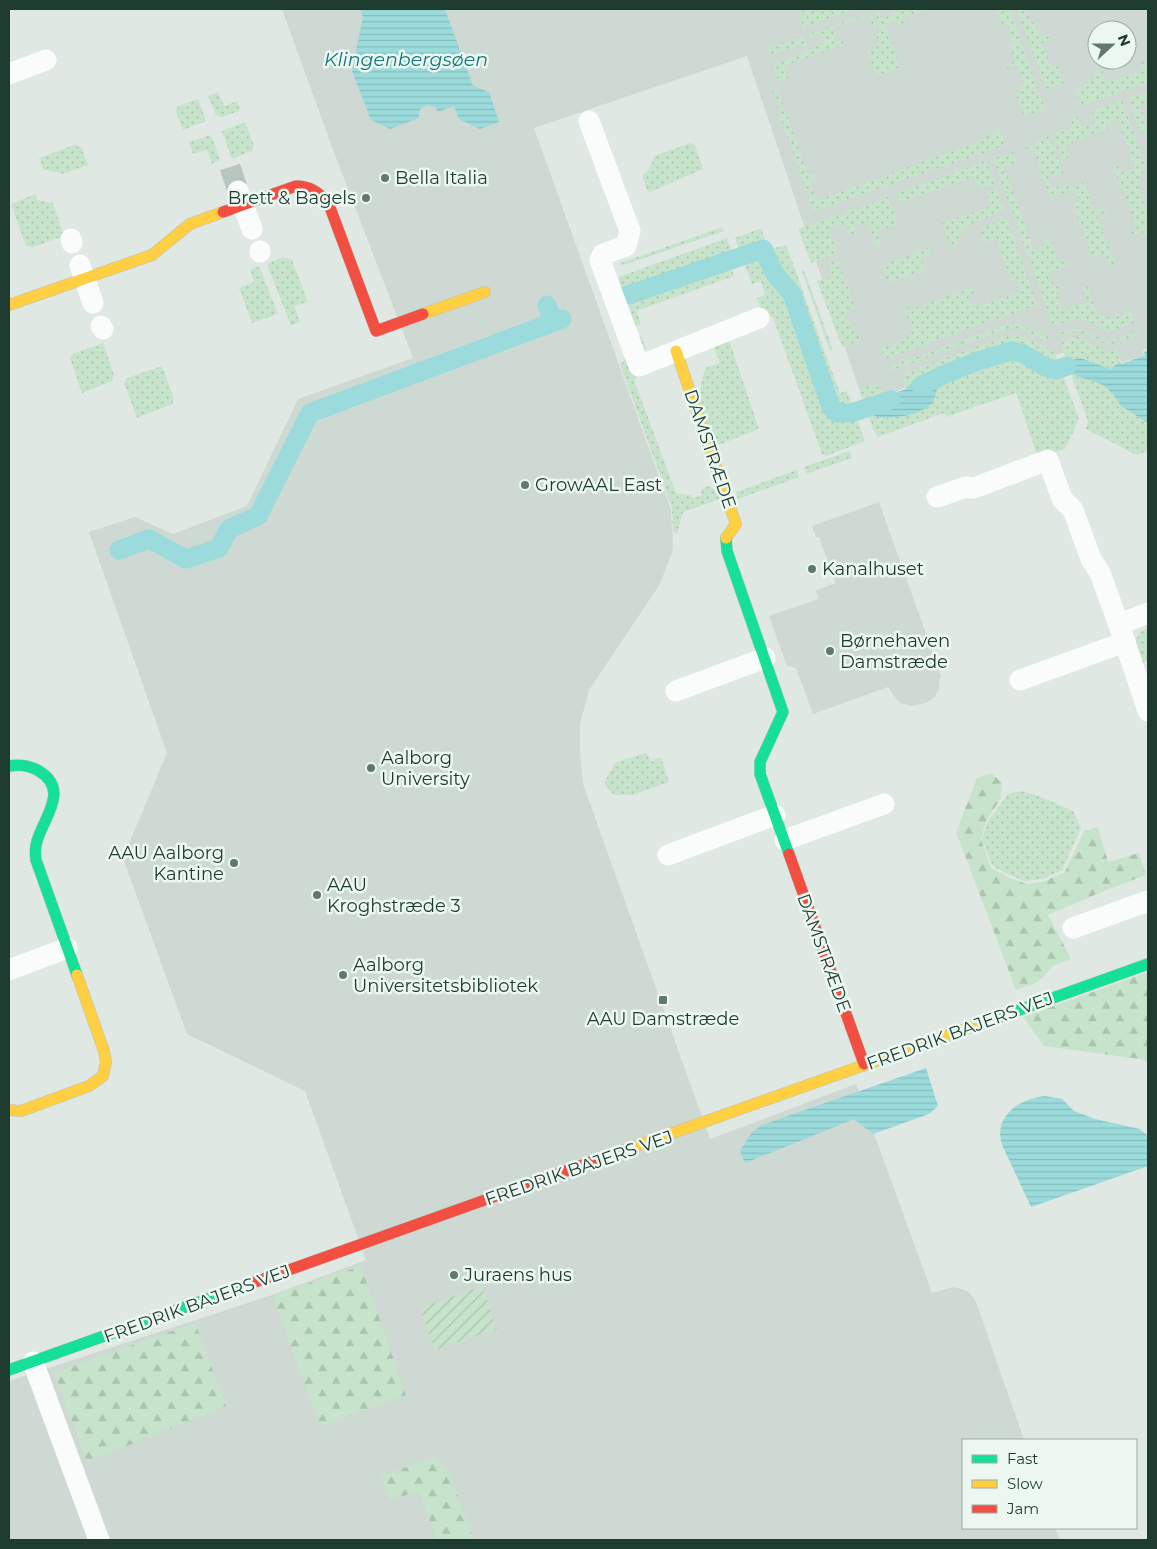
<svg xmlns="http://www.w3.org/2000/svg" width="1157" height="1549" viewBox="0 0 1157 1549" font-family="Montserrat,sans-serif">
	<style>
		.built { fill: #cdd9d2; fill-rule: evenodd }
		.grass { fill: url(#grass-dots) }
		.forest { fill: url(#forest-firs) }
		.garden { fill: url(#garden-furrows) }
		.water { fill: url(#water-rules) }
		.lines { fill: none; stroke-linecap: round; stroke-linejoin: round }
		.canal { stroke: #9bdbdb; stroke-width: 19 }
		.street-tunnel { stroke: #b9c5bf; stroke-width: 21; stroke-dasharray: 21 11; stroke-linecap: butt }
		.fast-casing { stroke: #b9c5be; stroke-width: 12 }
		.slow-casing { stroke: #b9c5be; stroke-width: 12 }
		.jam-casing { stroke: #b9c5be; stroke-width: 12 }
		.street { stroke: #fafcfb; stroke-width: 21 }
		.fast { stroke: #16e098; stroke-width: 11 }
		.slow { stroke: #ffcf43; stroke-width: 11 }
		.jam { stroke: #f24e42; stroke-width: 11 }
		.poi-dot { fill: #61786e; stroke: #edf7f1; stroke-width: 2 }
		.labels { text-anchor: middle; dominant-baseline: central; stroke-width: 5; stroke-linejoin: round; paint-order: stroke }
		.poi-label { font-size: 18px; fill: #1d3b2f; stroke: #edf7f1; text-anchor: start }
		.street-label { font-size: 18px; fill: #1d3b2f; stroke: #edf7f1 }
		.water-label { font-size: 19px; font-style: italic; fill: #11797d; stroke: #edf7f1 }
	</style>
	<defs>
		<pattern id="grass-dots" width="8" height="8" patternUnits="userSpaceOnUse" patternTransform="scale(1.25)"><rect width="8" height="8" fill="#c7e3cb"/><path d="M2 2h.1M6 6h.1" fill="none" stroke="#aac4af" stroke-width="1.8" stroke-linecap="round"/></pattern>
		<pattern id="forest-firs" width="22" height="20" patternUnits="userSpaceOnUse" patternTransform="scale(1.25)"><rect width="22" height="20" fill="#c7e3cb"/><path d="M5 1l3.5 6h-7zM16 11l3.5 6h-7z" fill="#aac4af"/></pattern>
		<pattern id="garden-furrows" width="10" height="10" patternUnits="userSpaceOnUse" patternTransform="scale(1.25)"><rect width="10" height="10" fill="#c7e3cb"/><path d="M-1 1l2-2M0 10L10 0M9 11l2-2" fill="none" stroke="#aac4af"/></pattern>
		<pattern id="water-rules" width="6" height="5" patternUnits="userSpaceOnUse" patternTransform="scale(1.25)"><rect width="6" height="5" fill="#9bdbdb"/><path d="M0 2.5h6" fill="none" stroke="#85bdbc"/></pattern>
	</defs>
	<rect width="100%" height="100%" fill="#e0e8e3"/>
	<g class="built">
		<path d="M282,9h866v339l-6,2 2,5 -22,8 -2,-5 -15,5 -32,-14 -23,8 -36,-14 -110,39 1,6 -22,8 -21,2 -115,-342 -213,72 137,382 2,39 -13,35 -71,106 -9,34v27l3,33 127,355 146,-55 76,209 21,-6 8,2 8,3 7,10 48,138h-61v88h92l5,12h-1051v-159l263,-86 94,-35 -61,-169 -118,-57 -64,-176 44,-105 -78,-221 46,-15 38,17 74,-28 51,-107 115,-41 -81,-211zM1097,30h30v30h-30z"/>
		<polygon points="879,502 941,676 940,677 939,690 934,698 926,703 911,706 901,703 897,700 888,687 813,714 796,668 787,666 769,616 819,599 816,590 836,583 819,537 816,537 812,526"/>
	</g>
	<g class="grass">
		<polygon points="811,9 858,9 804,28 799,14"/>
		<polygon points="894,9 929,9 904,18 905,23 899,26 897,20 885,24 901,67 876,76 867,51 880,46 875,33 881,31 874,12 879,11 882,19 895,13"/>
		<polygon points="997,9 1010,9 1045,109 1024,116 1015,93 1019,92 1020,86 1024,84 1017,65 1008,69 1006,64 1015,61 1010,46 1014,44 1007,25 1003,26"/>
		<polygon points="1017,9 1026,9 1031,23 1035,22 1040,37 1050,34 1052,40 1042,43 1051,67 1057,65 1061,67 1059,71 1064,84 1046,90"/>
		<polygon points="871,13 877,29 874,30 868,16 832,29 836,41 842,40 844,45 784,66 788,78 779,82 774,67 776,64 806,53 805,51 825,43 822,35 811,39 809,34"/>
		<polygon points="803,36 808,46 804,48 802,44 772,55 774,61 773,62 768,48"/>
		<polygon points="1145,60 1148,67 1148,83 1081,106 1075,90 1095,80 1093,74 1096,71 1103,68 1104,71 1101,75 1106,77 1108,82 1142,70 1139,62"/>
		<path d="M778,90l30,85 7,-2 2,5 -7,2 7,20 158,-57c9,-4 16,-9 26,-13l5,15 -193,67 -41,-121z"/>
		<polygon points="218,92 224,106 237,101 241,110 222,117 216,115 208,96"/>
		<polygon points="1148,92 1148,101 1140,105 1148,130 1140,133 1129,98"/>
		<polygon points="198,99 206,121 183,130 176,112 178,106"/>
		<polygon points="1122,100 1146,166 1137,183 1148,216 1148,243 1144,232 1132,237 1130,232 1137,229 1114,168 1120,166 1123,172 1135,168 1118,120 1106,124 1108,129 1066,145 1070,157 1062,160 1052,134 1071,127 1069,119 1077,116 1081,127 1096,122 1092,111"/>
		<polygon points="245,122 254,146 252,151 232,159 222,131"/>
		<polygon points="208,136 212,137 220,160 212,164 207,150 193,154 189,142"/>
		<polygon points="1049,136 1063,173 1048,178 1052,189 1070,183 1072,187 1085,182 1095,210 1106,206 1108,212 1097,216 1115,264 1109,266 1104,254 1092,258 1073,204 1079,201 1075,189 1050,198 1033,150 1027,151 1026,148 1034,145 1033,142"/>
		<polygon points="690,143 695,145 703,169 648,193 642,175 647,172 655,156"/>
		<polygon points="74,145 81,147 88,165 63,174 43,169 39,158"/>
		<polygon points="1013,152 1017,162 1004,167 1034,249 1046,245 1044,239 1050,237 1059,263 1069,260 1071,265 1049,273 1054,286 1059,284 1061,290 1056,292 1062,310 1087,302 1082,289 1088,287 1098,314 1106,318 1109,316 1110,318 1114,319 1115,314 1118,313 1119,316 1123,316 1125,313 1124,311 1130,309 1135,323 1109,332 1078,318 1053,326 993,159"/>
		<polygon points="986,161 995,184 979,189 974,177 900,203 897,193"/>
		<polygon points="997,189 1005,211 965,226 955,246 951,248 942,223 991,206 986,193"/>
		<polygon points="36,194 37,200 53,203 64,236 33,247 26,246 11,204"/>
		<polygon points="888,197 898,224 877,232 881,244 876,246 867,222 854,226 856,233 850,235 846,223 828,229 837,254 811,263 798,229"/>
		<polygon points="1007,218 1037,305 885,359 881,347 886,345 891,347 895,342 900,344 902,339 908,337 912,329 904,309 910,307 912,309 973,287 975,294 969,296 973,308 1021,291 1017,279 1011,281 996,239 984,243 980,233 982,227"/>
		<polygon points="722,227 724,231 621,266 621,263"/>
		<polygon points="761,228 765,240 771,243 774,248 786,245 840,393 847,391 865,441 826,456 822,454 773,318 762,313 757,298 765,295 761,281 752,284 735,238"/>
		<polygon points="727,238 737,268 732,270 734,276 639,310 637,313 641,324 633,327 636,338 641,336 646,349 643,351 637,346 616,288 619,277"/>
		<polygon points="930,247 932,255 921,259 925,270 888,283 882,265"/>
		<polygon points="283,257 292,260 308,302 294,306 300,322 291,326 267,264"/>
		<polygon points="838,260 855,307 847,311 848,314 845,319 850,320 852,323 849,328 854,329 858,334 861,340 842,347 817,281 833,276 829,263"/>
		<polygon points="259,266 278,314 252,323 239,288 254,282 250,270"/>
		<polygon points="804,270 833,350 830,351 802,271"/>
		<polygon points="1015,322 1046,336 1050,336 1051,340 1048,341 1014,327 889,371 888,367"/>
		<polygon points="1076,328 1108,341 1139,331 1140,334 1109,345 1076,331 1057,337 1056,334"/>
		<polygon points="1015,333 1054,351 1079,419 1065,449 1038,458 1016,393 946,417 944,413 878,437 873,430 859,389 878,382 884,397 879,397 868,402 866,406 936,390 938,382 943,375 939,373 908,386 906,389 901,374"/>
		<polygon points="1078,336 1109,352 1116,349 1120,362 1110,369 1081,358 1067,361 1060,343"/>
		<path d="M728,337l31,92 -43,17c-11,-27 -23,-49 -10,-78l14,-5 -6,-16z"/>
		<polygon points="103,343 114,375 112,381 82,393 70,359 72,354"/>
		<polygon points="628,353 637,377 634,380 676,493 691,495 692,498 702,495 701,490 709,485 723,498 683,512 677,534 673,531 672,508 620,364 624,361"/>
		<polygon points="162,366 174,399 172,404 137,418 124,383 127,378"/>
		<polygon points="1071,374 1103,385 1113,394 1121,406 1148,423 1148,451 1137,455 1086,429 1088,421"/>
		<polygon points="849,451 852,458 806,474 804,467"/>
		<polygon points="797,470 799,477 738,499 736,492"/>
		<polygon points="1148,628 1148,661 1137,665 1133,645 1141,631"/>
		<polygon points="646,753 651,761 661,757 669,782 632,795 614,795 604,783 616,762"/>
		<polygon points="1021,791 1039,796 1073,811 1081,828 1062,870 1043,879 1025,881 1005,873 992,865 982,839 987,823 1008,794"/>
	</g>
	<g class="forest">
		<polygon points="992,773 1002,783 1001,798 986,821 981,839 991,868 1010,878 1027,884 1045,881 1065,872 1084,831 1098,827 1108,862 1139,853 1146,875 1104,891 1048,915 1071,959 1054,965 1038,982 1016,990 956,832 977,778"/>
		<polygon points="1148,972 1148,1062 1140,1059 1044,1046 1023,1017"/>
		<polygon points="361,1266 406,1395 320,1426 272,1295"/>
		<polygon points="195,1323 226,1406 87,1462 54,1373"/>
		<polygon points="434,1457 449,1472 474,1540 437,1540 419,1491 390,1500 381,1476"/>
	</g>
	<polygon class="garden" points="482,1286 497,1329 435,1350 420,1308"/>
	<g class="water">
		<path d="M360,9h85l28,77 16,6 10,30 -19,7 -21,-10 -5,-13 -16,6 -2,-4 -7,-3c-8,2 -11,5 -10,13l-29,11 -19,-9 -19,-49 11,-54z"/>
		<polygon points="1148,350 1148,423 1121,406 1113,394 1103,385 1071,374 1067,361 1081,358 1110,369 1120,362 1122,364 1145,355 1144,352"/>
		<path d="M940,373l3,2 1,4 -6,3c-1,6 -2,15 -5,20 -9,12 -44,19 -58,14 -3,-1 -6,-5 -8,-8l1,-6c12,-6 25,-8 38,-13l2,-3z"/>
		<polygon points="926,1068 938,1106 929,1114 873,1134 854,1119 745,1163 740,1151 752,1132 762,1125"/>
		<path d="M1045,1096l17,3 12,12 21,8 45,10 8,7v30l-117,41 -29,-62c-9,-29 17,-46 43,-49z"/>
	</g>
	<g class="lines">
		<g class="canal">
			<polyline points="628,295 763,249 775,274 792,294 831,407 837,413 851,413 891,400"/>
			<polyline points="547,305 553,322"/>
			<polyline points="921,386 945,374 978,361 1011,351 1022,353 1045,367 1056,370 1067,366"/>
			<polyline points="119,550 149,539 186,559 219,548 229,529 258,516 310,413 562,319"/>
		</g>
		<polyline class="street-tunnel" points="230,167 238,191"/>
		<defs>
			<g id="fast">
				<polyline points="726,538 727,551 783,712 760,762 760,774 789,854"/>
				<path d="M9,766c11,-2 20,-1 30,5 31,19 5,46 -2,70 -2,6 -2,12 -1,19l41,115"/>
				<polyline points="991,1020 1148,964"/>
				<polyline points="9,1370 244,1286"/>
			</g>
			<g id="slow">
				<polyline points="9,305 152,255 190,224 223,212"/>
				<polyline points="423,314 485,292"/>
				<polyline points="676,351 736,524 726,538"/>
				<polyline points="9,1110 21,1111 89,1086 103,1076 106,1062 104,1051 77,975"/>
				<polyline points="594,1161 991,1020"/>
			</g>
			<g id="jam">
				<path d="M223,212l73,-26c14,0 22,6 32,16l48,129 47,-17"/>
				<polyline points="789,854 864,1064"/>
				<polyline points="244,1286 594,1161"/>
			</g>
		</defs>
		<use href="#fast" class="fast-casing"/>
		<use href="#slow" class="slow-casing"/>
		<use href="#jam" class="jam-casing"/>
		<g class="street">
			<polyline points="9,74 46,60"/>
			<polyline points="589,121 630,231 626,246 603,254 600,260 639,366 759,318"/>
			<polyline points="238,191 252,229"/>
			<polyline points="71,239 72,243"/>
			<polyline points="260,251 260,252"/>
			<polyline points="80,265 93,303"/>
			<polyline points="101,326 103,329"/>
			<polyline points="937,497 966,487 974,488 1048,460 1062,499 1073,510 1091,559 1100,573 1125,642 1020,680"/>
			<polyline points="1120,624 1148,613"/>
			<polyline points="1125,642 1148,711"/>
			<polyline points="676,691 765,658"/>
			<polyline points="785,840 884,804"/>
			<polyline points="668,855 775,815"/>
			<polyline points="1073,928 1148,901"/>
			<polyline points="9,970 67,948"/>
			<polyline points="33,1362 99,1540"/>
		</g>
		<use href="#fast" class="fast"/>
		<use href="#slow" class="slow"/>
		<use href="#jam" class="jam"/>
	</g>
	<g class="poi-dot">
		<circle cx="385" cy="178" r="5"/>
		<circle cx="366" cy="198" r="5"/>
		<circle cx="525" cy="485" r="5"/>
		<circle cx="812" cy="569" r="5"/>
		<circle cx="830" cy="651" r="5"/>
		<circle cx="371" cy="768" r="5"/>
		<circle cx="234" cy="863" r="5"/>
		<circle cx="317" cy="895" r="5"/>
		<circle cx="343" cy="975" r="5"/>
		<rect x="658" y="995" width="10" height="10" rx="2.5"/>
		<circle cx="454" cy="1275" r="5"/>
	</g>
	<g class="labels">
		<g class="poi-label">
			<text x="395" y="178">Bella Italia</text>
			<text x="356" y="198" text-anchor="end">Brett &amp; Bagels</text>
			<text x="535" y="485">GrowAAL East</text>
			<text x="822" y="569">Kanalhuset</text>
			<text x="840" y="641">Børnehaven<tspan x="840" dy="21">Damstræde</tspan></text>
			<text x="381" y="758">Aalborg<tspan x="381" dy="21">University</tspan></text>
			<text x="224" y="853" text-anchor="end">AAU Aalborg<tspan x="224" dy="21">Kantine</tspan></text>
			<text x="327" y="885">AAU<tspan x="327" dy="21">Kroghstræde 3</tspan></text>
			<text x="353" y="965">Aalborg<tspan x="353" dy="21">Universitetsbibliotek</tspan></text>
			<text x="663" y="1019" text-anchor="middle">AAU Damstræde</text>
			<text x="464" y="1275">Juraens hus</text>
		</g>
		<g class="street-label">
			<text transform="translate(710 449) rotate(71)">DAMSTRÆDE</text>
			<text transform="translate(824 953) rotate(70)">DAMSTRÆDE</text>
			<text transform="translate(960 1031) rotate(-20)">FREDRIK BAJERS VEJ</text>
			<text transform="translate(579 1168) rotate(-19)">FREDRIK BAJERS VEJ</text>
			<text transform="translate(197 1304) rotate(-20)">FREDRIK BAJERS VEJ</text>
		</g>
		<g class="water-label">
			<text x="406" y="59">Klingenbergsøen</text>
		</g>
	</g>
	<rect width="1157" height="1549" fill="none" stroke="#1d3b2f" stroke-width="20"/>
	<rect x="962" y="1439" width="175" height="90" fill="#edf7f1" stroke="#9aaca3"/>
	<rect x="972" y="1455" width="25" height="8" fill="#16e098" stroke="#9aaca3"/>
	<text x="1007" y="1464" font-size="15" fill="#1d3b2f">Fast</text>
	<rect x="972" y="1480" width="25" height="8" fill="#ffcf43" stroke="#9aaca3"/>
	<text x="1007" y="1489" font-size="15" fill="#1d3b2f">Slow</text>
	<rect x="972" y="1505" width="25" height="8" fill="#f24e42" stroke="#9aaca3"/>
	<text x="1007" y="1514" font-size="15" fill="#1d3b2f">Jam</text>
	<g transform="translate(1112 45) rotate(69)"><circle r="24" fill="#edf7f1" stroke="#9aaca3"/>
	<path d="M0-4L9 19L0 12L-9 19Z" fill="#61786e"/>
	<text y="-8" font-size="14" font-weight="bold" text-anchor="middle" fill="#1d3b2f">N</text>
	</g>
</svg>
